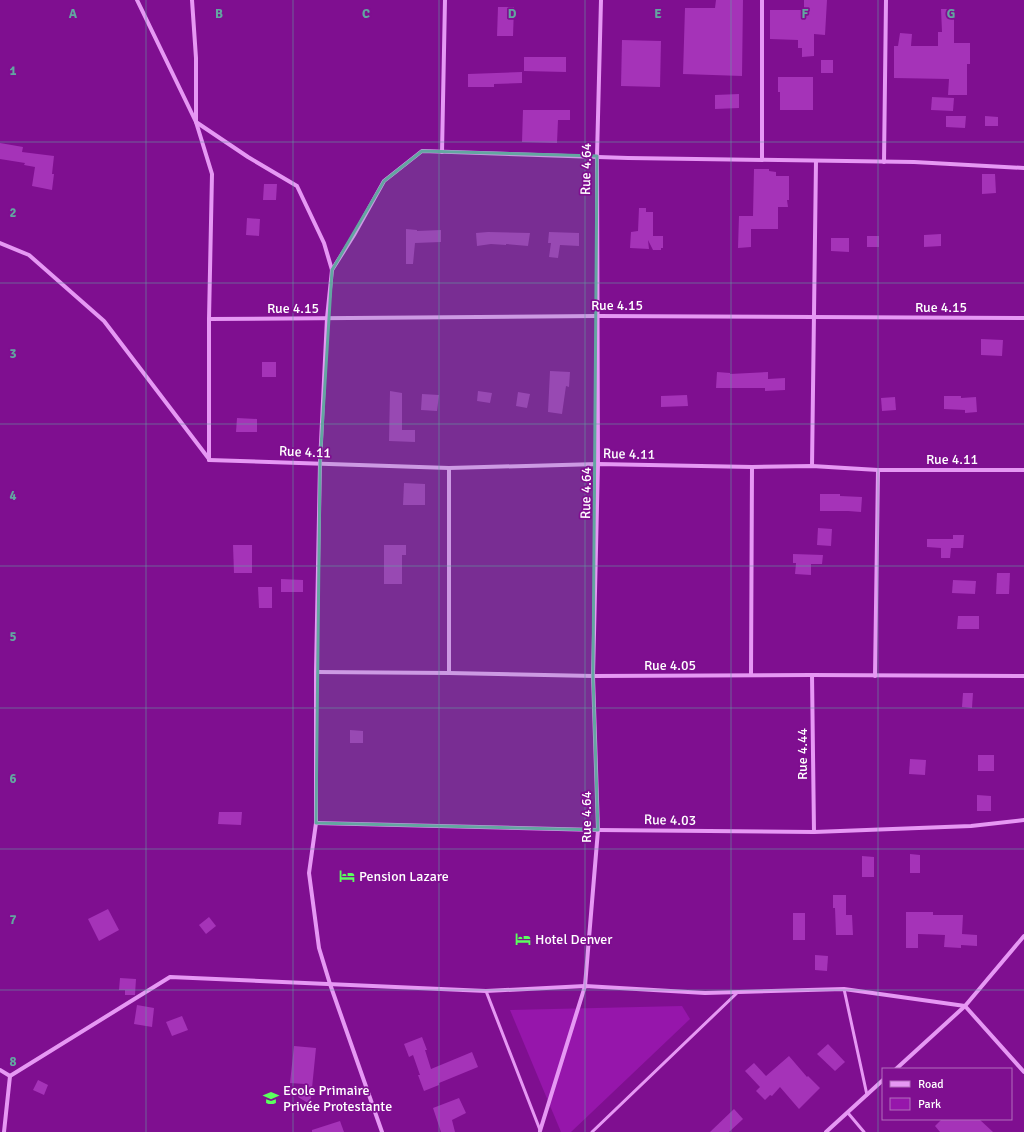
<svg xmlns="http://www.w3.org/2000/svg" width="1024" height="1132" viewBox="0 0 1024 1132" font-family="Signika,sans-serif">
	<style>
		.green { fill: #9616ab }
		.building { fill: #a533b8 }
		.lines { fill: none; stroke-linecap: round; stroke-linejoin: round }
		.service { stroke: #e698f4; stroke-width: 3 }
		.minor { stroke: #e698f4; stroke-width: 4 }
		.marked { fill: #63a6a1; fill-opacity: 0.2; stroke: #63a6a1; stroke-width: 3; stroke-linejoin: round }
		.grid { fill: none; stroke: #63a6a1; stroke-width: 1; stroke-opacity: 0.55 }
		.labels { text-anchor: middle; dominant-baseline: central; stroke-width: 3.5; stroke-linejoin: round; paint-order: stroke }
		.street-label { font-size: 14px; fill: #fff; stroke: #7f0f90 }
		.poi-label { font-size: 14px; fill: #fff; stroke: #7f0f90; text-anchor: start }
		.grid-label { font-size: 13px; text-anchor: middle; font-weight: bold; fill: #63a6a1; stroke: #7f0f90; stroke-width: 3.5; stroke-linejoin: round; paint-order: stroke }
	</style>
	<rect width="100%" height="100%" fill="#7f0f90"/>
	<polygon class="green" points="682,1006 690,1019 571,1132 561,1132 510,1010"/>
	<g class="building">
		<polygon points="716,0 743,0 742,76 683,74 685,8 715,8"/>
		<polygon points="804,0 827,0 825,35 814,34 814,56 802,57 802,48 798,48 798,40 770,39 770,10 804,10"/>
		<polygon points="498,7 514,7 513,36 497,36"/>
		<polygon points="941,9 954,9 954,43 970,43 970,64 967,64 967,95 948,95 949,79 894,78 894,46 898,46 900,33 912,34 911,46 938,46 938,32 942,32"/>
		<polygon points="622,40 661,41 660,87 621,86"/>
		<polygon points="524,57 566,57 566,72 524,71"/>
		<rect x="821" y="60" width="12" height="13"/>
		<polygon points="522,72 522,83 494,84 494,87 468,87 468,74"/>
		<polygon points="778,77 813,77 813,110 780,110 780,92 778,92"/>
		<polygon points="739,94 739,108 715,109 715,95"/>
		<polygon points="932,97 954,98 953,111 931,110"/>
		<polygon points="523,110 570,110 570,120 558,120 557,143 522,142"/>
		<polygon points="946,116 966,116 965,128 946,127"/>
		<polygon points="985,116 998,117 998,126 985,126"/>
		<polygon points="0,143 23,147 22,152 54,156 52,174 54,174 52,190 32,186 35,167 24,165 25,163 0,159"/>
		<polygon points="754,169 769,169 769,171 776,172 776,176 789,176 789,200 787,200 788,207 778,207 778,229 751,229 751,247 738,248 739,216 753,216"/>
		<polygon points="982,174 995,174 996,193 982,194"/>
		<polygon points="264,184 277,184 276,200 263,200"/>
		<polygon points="639,208 646,208 646,212 653,212 653,236 663,236 663,248 661,248 661,250 653,250 648,240 649,249 630,248 631,232 638,231"/>
		<polygon points="247,218 260,219 259,236 246,235"/>
		<polygon points="406,229 417,230 417,231 441,230 441,242 415,243 413,264 406,264"/>
		<polygon points="488,232 530,233 528,246 506,244 506,245 491,244 477,246 476,233"/>
		<polygon points="549,232 579,233 579,246 560,245 558,258 549,257 551,243 548,243"/>
		<polygon points="941,234 941,246 924,247 924,235"/>
		<rect x="867" y="236" width="12" height="11"/>
		<polygon points="831,238 849,238 849,252 831,251"/>
		<polygon points="981,339 1003,340 1002,356 981,355"/>
		<rect x="262" y="362" width="14" height="15"/>
		<polygon points="550,371 570,372 569,387 566,386 562,414 548,412"/>
		<polygon points="717,372 730,373 730,374 768,372 768,379 785,378 785,390 765,391 765,388 716,388"/>
		<polygon points="390,391 402,393 402,430 415,430 415,442 389,441"/>
		<polygon points="478,391 492,393 490,403 477,401"/>
		<polygon points="518,392 530,394 527,408 516,406"/>
		<polygon points="422,394 439,395 437,411 421,410"/>
		<polygon points="687,395 688,406 661,407 661,396"/>
		<polygon points="944,396 961,396 961,398 976,397 977,412 965,413 965,410 944,409"/>
		<polygon points="895,397 896,410 882,411 881,398"/>
		<polygon points="237,418 257,419 257,432 236,432"/>
		<polygon points="404,483 425,484 425,505 403,505"/>
		<polygon points="820,494 840,494 840,496 862,497 861,512 848,511 820,511"/>
		<polygon points="818,528 832,529 831,546 817,545"/>
		<polygon points="953,535 964,535 963,548 951,548 950,558 941,558 941,548 927,547 927,539 953,539"/>
		<polygon points="233,545 252,545 252,573 234,573"/>
		<polygon points="384,545 406,545 406,555 402,555 402,584 384,584"/>
		<polygon points="793,554 823,555 822,564 811,564 811,575 795,574 796,563 793,563"/>
		<polygon points="997,573 1010,573 1009,594 996,594"/>
		<polygon points="281,579 303,580 303,592 281,592"/>
		<polygon points="953,580 976,581 975,594 952,593"/>
		<polygon points="258,587 272,587 272,608 259,608"/>
		<polygon points="958,616 979,616 979,629 957,629"/>
		<polygon points="963,693 973,693 972,708 962,707"/>
		<polygon points="350,730 363,731 363,743 350,743"/>
		<rect x="978" y="755" width="16" height="16"/>
		<polygon points="910,759 926,760 925,775 909,774"/>
		<polygon points="977,795 991,796 991,811 977,811"/>
		<polygon points="219,812 242,812 241,825 218,824"/>
		<polygon points="910,854 920,855 920,873 910,873"/>
		<polygon points="862,856 874,857 874,877 862,877"/>
		<polygon points="833,895 846,895 846,915 852,915 853,935 836,935 835,908 833,908"/>
		<polygon points="108,909 119,930 99,941 88,919"/>
		<polygon points="906,912 933,912 933,915 963,915 962,934 977,935 977,946 961,945 961,948 944,947 945,935 918,934 918,948 906,948"/>
		<rect x="793" y="913" width="12" height="27"/>
		<polygon points="209,917 216,926 206,934 199,925"/>
		<polygon points="815,955 828,956 827,971 815,970"/>
		<polygon points="120,978 136,979 135,995 125,995 125,990 119,990"/>
		<polygon points="137,1005 154,1008 152,1027 134,1024"/>
		<polygon points="182,1016 188,1030 172,1036 166,1022"/>
		<polygon points="422,1037 427,1050 425,1050 431,1069 472,1052 478,1067 439,1083 439,1085 424,1091 418,1075 420,1075 413,1055 409,1057 404,1044"/>
		<polygon points="828,1044 845,1062 835,1071 817,1054"/>
		<polygon points="294,1046 316,1048 311,1098 308,1103 298,1097 305,1084 290,1083"/>
		<polygon points="789,1056 807,1077 808,1076 820,1088 799,1109 780,1087 772,1096 770,1095 765,1100 756,1091 760,1087 745,1071 754,1063 766,1076"/>
		<polygon points="38,1080 48,1085 44,1095 33,1090"/>
		<polygon points="459,1098 466,1113 452,1120 455,1132 441,1132 433,1108"/>
		<polygon points="734,1109 743,1119 729,1132 710,1132"/>
		<polygon points="942,1119 979,1119 993,1132 940,1132 935,1126"/>
		<polygon points="340,1121 344,1132 312,1132 312,1130"/>
	</g>
	<g class="lines">
		<g class="service">
			<polyline points="844,989 867,1095"/>
			<polyline points="486,991 540,1130"/>
			<polyline points="848,1113 864,1132"/>
			<polyline points="592,1132 738,992"/>
		</g>
		<g class="minor">
			<polyline points="137,0 196,122 212,174 209,319 209,460"/>
			<polyline points="192,0 196,58 196,122 248,157 297,186 324,243 332,270 327,318 320,463 316,672 316,823 309,873 319,948 330,984 382,1132"/>
			<polyline points="442,152 445,0"/>
			<polyline points="762,160 762,0"/>
			<polyline points="884,162 886,0"/>
			<polyline points="0,243 29,255 104,321 209,459"/>
			<polyline points="332,270 354,235 384,181 422,151 628,158 914,162 1024,168"/>
			<polyline points="209,319 597,316 1024,318"/>
			<polyline points="209,460 449,468 598,464 752,467 812,466 878,470 1024,470"/>
			<polyline points="812,466 816,161"/>
			<polyline points="316,672 449,673 593,676 812,675 1024,676"/>
			<polyline points="449,673 449,468"/>
			<polyline points="751,675 752,467"/>
			<polyline points="812,675 814,832"/>
			<polyline points="875,676 878,470"/>
			<polyline points="316,823 598,830 814,832 971,826 1024,820"/>
			<polyline points="965,1006 1024,1072"/>
			<polyline points="896,1069 965,1006 1024,936"/>
			<polyline points="0,1070 10,1076"/>
			<polyline points="540,1131 585,986 598,830 593,676 598,464 597,156 601,0"/>
			<polyline points="4,1132 10,1076 170,977 486,991 585,986 705,993 844,989 965,1006"/>
			<polyline points="826,1132 883,1080"/>
		</g>
	</g>
	<path class="marked" d="M422,151l175,5 -4,520 5,154 -282,-7 4,-360 12,-193 52,-89z"/>
	<path class="grid" d="M146,0v1132M293,0v1132M439,0v1132M585,0v1132M731,0v1132M878,0v1132M0,142h1024M0,283h1024M0,424h1024M0,566h1024M0,708h1024M0,849h1024M0,990h1024"/>
	<defs>
		<symbol id="hotel-bare" viewBox="-9 -9 18 18"><path d="M-6-4.5h1.5V1H6V5H4.5V3h-9V5H-6ZM-4 0a1.8 1.8 0 1 1 3.6 0ZM.5 0V-2.5h3Q6-2.5 6 0Z" fill="#5bff5e" stroke="#7f0f90" stroke-width="2.5" paint-order="stroke"/></symbol>
		<symbol id="school-bare" viewBox="-9 -9 18 18"><path d="M0-5L7-2L0 1L-7-2ZM-4 1L0 2.5L4 1V4Q0 6-4 4Z" fill="#5bff5e" stroke="#7f0f90" stroke-width="2.5" paint-order="stroke"/></symbol>
	</defs>
	<g fill-rule="evenodd">
		<use href="#hotel-bare" x="336" y="865" width="22" height="22"/>
		<use href="#hotel-bare" x="512" y="928" width="22" height="22"/>
		<use href="#school-bare" x="260" y="1087" width="22" height="22"/>
	</g>
	<g class="labels">
		<g class="street-label">
			<text transform="translate(586 169) rotate(-89)">Rue 4.64</text>
			<text x="617" y="305">Rue 4.15</text>
			<text x="941" y="307">Rue 4.15</text>
			<text x="293" y="308">Rue 4.15</text>
			<text transform="translate(305 452) rotate(2)">Rue 4.11</text>
			<text transform="translate(629 454) rotate(1)">Rue 4.11</text>
			<text x="952" y="459">Rue 4.11</text>
			<text transform="translate(586 493) rotate(-89)">Rue 4.64</text>
			<text x="670" y="665">Rue 4.05</text>
			<text transform="translate(802 754) rotate(-90)">Rue 4.44</text>
			<text transform="translate(586 817) rotate(-90)">Rue 4.64</text>
			<text transform="translate(670 820) rotate(1)">Rue 4.03</text>
		</g>
		<g class="poi-label">
			<text x="359" y="876">Pension Lazare</text>
			<text x="535" y="939">Hotel Denver</text>
			<text x="283" y="1090">Ecole Primaire<tspan x="283" dy="16">Privée Protestante</tspan></text>
		</g>
	</g>
	<g class="grid-label">
		<text x="73" y="18">A</text>
		<text x="219" y="18">B</text>
		<text x="366" y="18">C</text>
		<text x="512" y="18">D</text>
		<text x="658" y="18">E</text>
		<text x="805" y="18">F</text>
		<text x="951" y="18">G</text>
		<text x="13" y="75">1</text>
		<text x="13" y="217">2</text>
		<text x="13" y="358">3</text>
		<text x="13" y="500">4</text>
		<text x="13" y="641">5</text>
		<text x="13" y="783">6</text>
		<text x="13" y="924">7</text>
		<text x="13" y="1066">8</text>
	</g>
	<rect x="882" y="1068" width="130" height="52" fill="#7f0f90" stroke="#b26fbc"/>
	<rect x="890" y="1081" width="20" height="6" fill="#e698f4" stroke="#b26fbc"/>
	<text x="918" y="1088" font-size="12" fill="#ffffff">Road</text>
	<rect x="890" y="1098" width="20" height="12" fill="#9616ab" stroke="#b26fbc"/>
	<text x="918" y="1108" font-size="12" fill="#ffffff">Park</text>
</svg>
